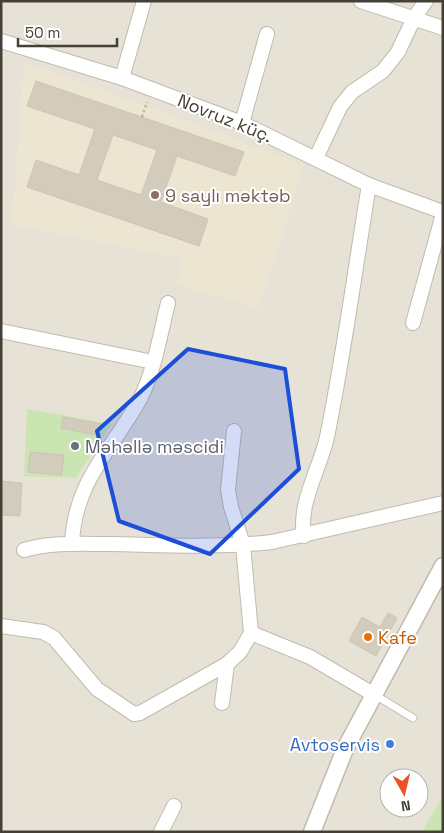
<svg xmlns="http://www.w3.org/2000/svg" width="444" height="833" viewBox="0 0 444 833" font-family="'Space Grotesk',sans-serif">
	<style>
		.residential { fill: #e6e2d6; fill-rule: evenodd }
		.education { fill: #ebe5d2 }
		.green { fill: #cae4b2 }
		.building { fill: #d3ccbd; stroke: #cec5b1; fill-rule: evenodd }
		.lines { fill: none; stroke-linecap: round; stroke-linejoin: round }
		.service-casing { stroke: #c0bbad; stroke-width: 9 }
		.minor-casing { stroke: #c0bbad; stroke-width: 16 }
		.tertiary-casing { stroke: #c0bbad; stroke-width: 19 }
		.path { stroke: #beb59c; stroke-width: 2.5; stroke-dasharray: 2.5 2.5; stroke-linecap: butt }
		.service { stroke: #fff; stroke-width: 7 }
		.minor { stroke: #fff; stroke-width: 14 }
		.tertiary { stroke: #fff; stroke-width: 16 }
		.marked { fill: #1d4ed8; fill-opacity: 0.2; stroke: #1d4ed8; stroke-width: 4; stroke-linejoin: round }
		.education-dot { fill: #8d6e63; stroke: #fff; stroke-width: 2 }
		.worship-dot { fill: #6b7280; stroke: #fff; stroke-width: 2 }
		.food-dot { fill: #e8710a; stroke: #fff; stroke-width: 2 }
		.shop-dot { fill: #3f7fe0; stroke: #fff; stroke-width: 2 }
		.labels { text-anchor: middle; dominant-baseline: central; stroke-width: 4; stroke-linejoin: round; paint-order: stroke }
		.street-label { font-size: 18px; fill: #454036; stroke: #fff }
		.education-label { font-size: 18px; fill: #785e54; stroke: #fff; text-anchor: start }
		.worship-label { font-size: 18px; fill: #5b616d; stroke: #fff; text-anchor: start }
		.food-label { font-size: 18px; fill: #c56008; stroke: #fff; text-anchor: start }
		.shop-label { font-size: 18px; fill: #366cbe; stroke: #fff; text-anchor: end }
	</style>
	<rect width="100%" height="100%" fill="#f2f0e7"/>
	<path class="residential" d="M1,1h442v796l-22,35h-420zM389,778h30v30h-30z"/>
	<polygon class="education" points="24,62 207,128 304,166 259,308 176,285 182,259 12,224"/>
	<g class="green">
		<polygon points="27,409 112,424 76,478 24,476"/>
		<polygon points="443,797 443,832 421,832"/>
	</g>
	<g class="building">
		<path d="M36,81l208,71 -9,24 -58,-20 -16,46 47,17 -9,27 -172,-59 9,-27 43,15 16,-46 -68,-23zM113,135l44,15 -16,45 -44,-15z"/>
		<polygon points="63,417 102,424 100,436 61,428"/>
		<polygon points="30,452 64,455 62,475 28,472"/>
		<polygon points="1,481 22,483 20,516 1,515"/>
		<polygon points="388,613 397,618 376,656 349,641 362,617 380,627"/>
	</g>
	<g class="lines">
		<defs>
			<polyline id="service" points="375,695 413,718"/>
			<g id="minor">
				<polyline points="361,1 443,28"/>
				<polyline points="1,41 122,78 242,123 369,185 443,212"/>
				<polyline points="122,78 144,1"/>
				<polyline points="242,123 267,34"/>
				<polyline points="316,158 340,107 352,92 383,71 398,52 414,18 426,1"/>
				<polyline points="413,323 443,214"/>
				<polyline points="1,331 153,362"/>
				<path d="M304,536c-6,-33 16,-67 23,-99 17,-83 28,-168 42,-252"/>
				<path d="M72,543c3,-63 40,-93 68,-144 15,-29 20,-65 28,-96"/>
				<path d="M24,550c29,-8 57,-6 87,-6 54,1 108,4 161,-2l171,-39"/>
				<polyline points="1,626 43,632 54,638 97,689 134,714 140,713 227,664 240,652 251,633 243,545 231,507 228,490 234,431"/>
				<polyline points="251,633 310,657 373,694"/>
				<polyline points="222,703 227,664"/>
				<polyline points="161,832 174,806"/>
			</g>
			<polyline id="tertiary" points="312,832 345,749 443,566"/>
		</defs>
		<use href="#service" class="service-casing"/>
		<use href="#minor" class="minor-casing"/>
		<use href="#tertiary" class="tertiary-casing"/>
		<polyline class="path" points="142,117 147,102"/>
		<use href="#service" class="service"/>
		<use href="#minor" class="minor"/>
		<use href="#tertiary" class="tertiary"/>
	</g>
	<path class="marked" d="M188,349l97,20 14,100 -89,85 -91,-33 -22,-90z"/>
	<circle class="education-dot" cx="155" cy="195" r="5"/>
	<circle class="worship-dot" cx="75" cy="446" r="5"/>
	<circle class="food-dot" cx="368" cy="637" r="5"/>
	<circle class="shop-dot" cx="390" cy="744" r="5"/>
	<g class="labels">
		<g class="street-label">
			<text transform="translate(225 118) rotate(22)">Novruz küç.</text>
		</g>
		<g class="education-label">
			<text x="165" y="195">9 saylı məktəb</text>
		</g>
		<g class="worship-label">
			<text x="85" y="446">Məhəllə məscidi</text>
		</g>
		<g class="food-label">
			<text x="378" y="637">Kafe</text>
		</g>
		<g class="shop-label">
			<text x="380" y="744">Avtoservis</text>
		</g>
	</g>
	<rect width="444" height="833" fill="none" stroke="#454036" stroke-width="5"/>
	<g transform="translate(404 793) rotate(172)"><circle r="24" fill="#ffffff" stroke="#b5b3af"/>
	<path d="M0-4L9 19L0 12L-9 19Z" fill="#ec5225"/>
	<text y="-8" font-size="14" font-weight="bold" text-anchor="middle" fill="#454036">N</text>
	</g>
	<path d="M18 38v8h99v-8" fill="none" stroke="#454036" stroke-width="2.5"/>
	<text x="25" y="38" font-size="15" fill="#454036" stroke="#ffffff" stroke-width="4" paint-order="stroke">50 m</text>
</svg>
